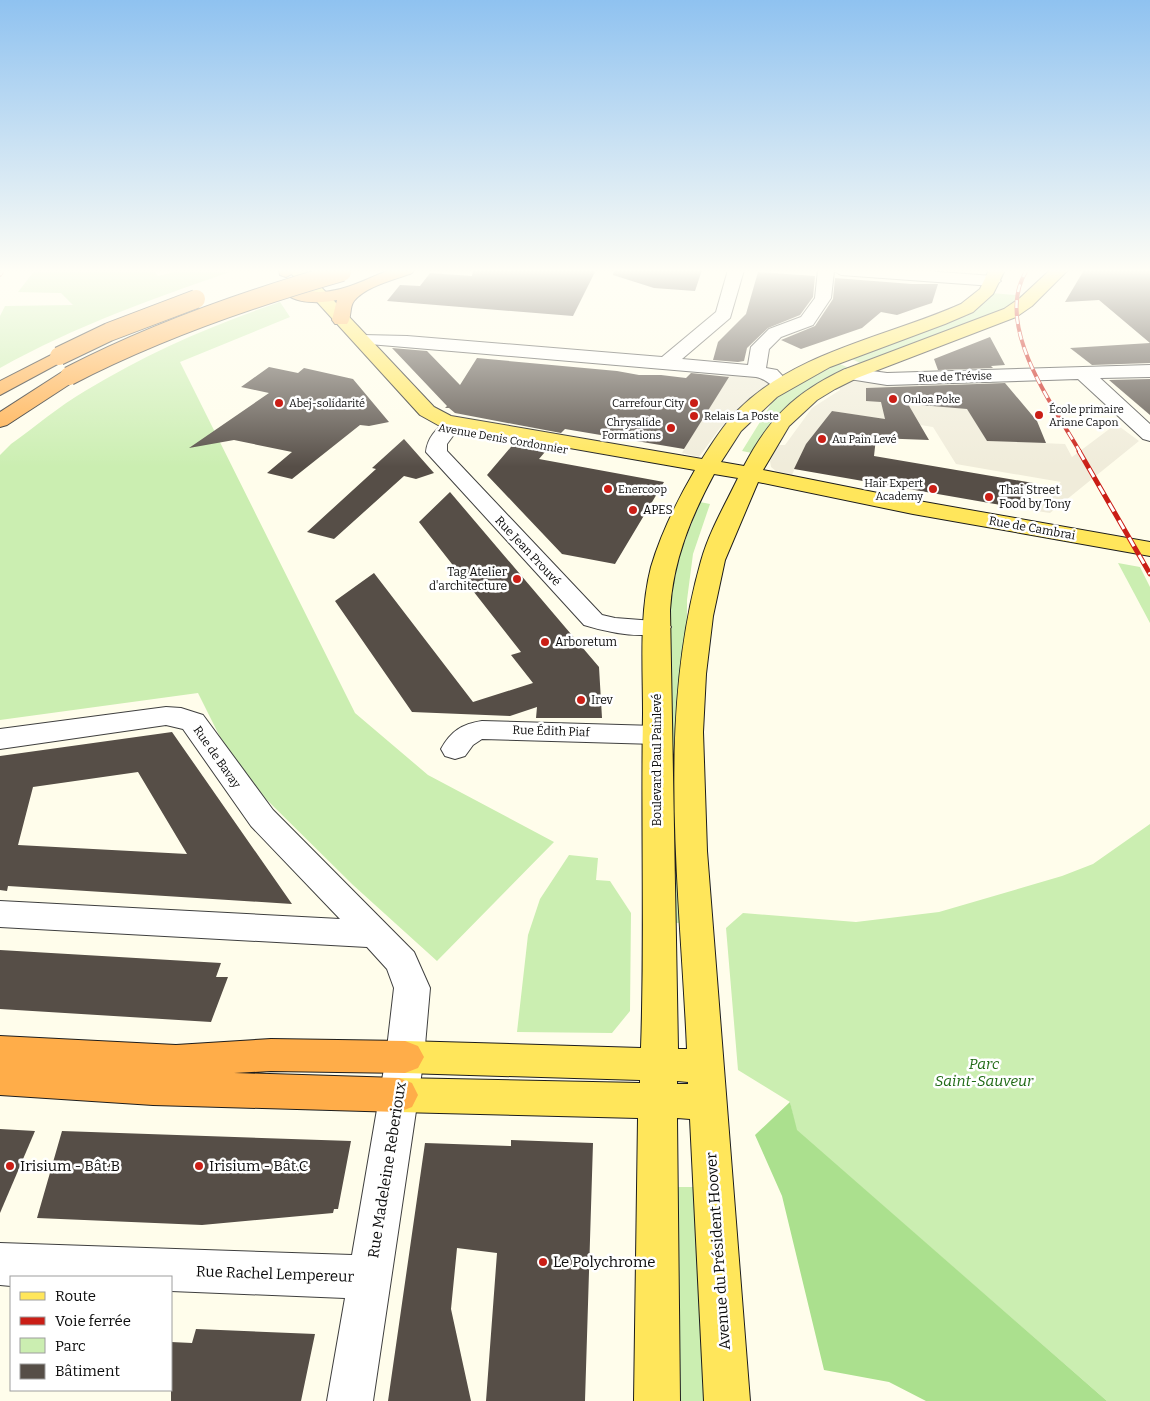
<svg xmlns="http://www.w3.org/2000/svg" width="1150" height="1401" viewBox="0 0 1150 1401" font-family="Bitter,serif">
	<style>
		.green { fill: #cbeeb1 }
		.forest { fill: #abe08e }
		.plaza { fill: #f0ecda }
		.building { fill: #564e47; fill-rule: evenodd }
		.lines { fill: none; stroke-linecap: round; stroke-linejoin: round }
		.minor-casing { stroke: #3f3f3f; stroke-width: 2 }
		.major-casing { stroke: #1d1d1d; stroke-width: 2 }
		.highway-casing { stroke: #1d1d1d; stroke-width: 2 }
		.minor { fill: #fff; fill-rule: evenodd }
		.major { fill: #ffe65b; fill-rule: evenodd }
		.highway { fill: #ffad49; fill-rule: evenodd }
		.rail-far1-casing { stroke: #ca1e16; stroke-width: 4 }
		.rail-casing { stroke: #ca1e16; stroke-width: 5 }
		.rail-far1 { stroke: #fff; stroke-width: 2.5; stroke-dasharray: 8; stroke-linecap: butt }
		.rail { stroke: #fff; stroke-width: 3; stroke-dasharray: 10; stroke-linecap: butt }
		.highway-bridge-casing { stroke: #1d1d1d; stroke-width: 20; stroke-linecap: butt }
		.highway-bridge { stroke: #ffad49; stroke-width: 18 }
		.poi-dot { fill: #ca1e16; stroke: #fff; stroke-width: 2 }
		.labels { text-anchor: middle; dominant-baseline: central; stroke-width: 5; stroke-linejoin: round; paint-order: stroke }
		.far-street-label { font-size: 11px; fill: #0c0c0c; stroke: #fff }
		.far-poi-label { font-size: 11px; fill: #0c0c0c; stroke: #fff; text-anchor: start }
		.poi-label { font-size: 12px; fill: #0c0c0c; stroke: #fff; text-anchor: start }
		.street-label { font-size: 12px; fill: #0c0c0c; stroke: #fff }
		.near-park-label { font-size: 15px; font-style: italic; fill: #206a16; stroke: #fff }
		.near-poi-label { font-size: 15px; fill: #0c0c0c; stroke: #fff; text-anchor: start }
		.near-street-label { font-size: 15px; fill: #0c0c0c; stroke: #fff }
	</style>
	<rect width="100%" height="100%" fill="#fffdeb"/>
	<g class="green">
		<path d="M35,270h118l5,6 25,-6h53c-82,28 -161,56 -236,98v-52l5,-10 68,-1 -12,-12 -43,-1z"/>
		<polygon points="991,293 1026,296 1010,310 866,366 846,356"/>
		<path d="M280,302l10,15 -110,45 175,351 73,62 126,67 -117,119 -84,-76 -87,-86 -44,-58 -24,-48 -198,27v-265l11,-11c24,-17 48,-38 74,-53 62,-38 127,-66 195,-89z"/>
		<path d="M833,361l21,9c-53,20 -73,34 -102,83l-10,-2 34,-55z"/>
		<polygon points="700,502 710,504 693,554 687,600 685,923 675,923 667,626 674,569"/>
		<polygon points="1118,563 1140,567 1150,587 1150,623"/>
		<polygon points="1150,824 1150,1401 1107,1401 796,1130 790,1102 738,1070 726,928 743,913 856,922 939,912 1062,876 1093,864"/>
		<polygon points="569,855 598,858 596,880 610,881 631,913 630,1011 612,1033 517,1032 528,935 540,899"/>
		<polygon points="678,1187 698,1187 712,1401 678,1401"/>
	</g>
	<polygon class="forest" points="790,1102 797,1130 1107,1401 926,1401 889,1382 824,1370 782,1196 755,1135"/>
	<g class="plaza">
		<polygon points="731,370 753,372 770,383 720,428 699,457 682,453"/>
		<polygon points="861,379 951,380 955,386 881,402 968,409 987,441 1065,444 1072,457 1116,424 1139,441 1050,513 1030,510 1061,482 956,464 933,427 832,411 806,444 792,475 776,471 771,467 770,461 778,445 785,445 812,408 840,390 839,386 852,380"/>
	</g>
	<g class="building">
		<polygon points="473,270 596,270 573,316 387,301 400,285 420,286 430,273 472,276"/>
		<polygon points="614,270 702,270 695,291 654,288 613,275"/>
		<polygon points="1084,270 1150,270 1150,343 1099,300 1065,302"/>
		<polygon points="758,272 815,276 813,297 800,315 768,328 747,348 744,361 738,362 713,360 718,342 746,314"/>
		<polygon points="835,278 912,284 938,284 932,303 917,308 897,315 881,312 862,328 801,349 781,340 815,326 833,299"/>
		<polygon points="990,337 1005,365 991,366 993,368 938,370 934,359"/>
		<polygon points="1150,343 1150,363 1092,365 1070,348"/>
		<polygon points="392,348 427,351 460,385 477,358 617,371 639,375 661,375 686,378 691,373 729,377 684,449 565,429 561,433 455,413 449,408 445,408 447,406"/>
		<polygon points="269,367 298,373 304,368 353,379 389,422 369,426 360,425 292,479 267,473 292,452 234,440 189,448 269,393 241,387"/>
		<polygon points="1150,379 1150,415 1109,380"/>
		<polygon points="1005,383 1037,421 1046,443 987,441 967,409 908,404 929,440 876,438 874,456 1033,483 1018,508 794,469 806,444 832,411 885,419 881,402 866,401 866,388"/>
		<polygon points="404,439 434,473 416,479 404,476 334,539 307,532 376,469 372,468"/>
		<polygon points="516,441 550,446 539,459 664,482 615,564 562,554 487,475"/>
		<polygon points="450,492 599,667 602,718 536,718 537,707 510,716 412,712 335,601 374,573 473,702 533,683 511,655 521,652 419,522"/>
		<path d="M172,732l120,172 -284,-18 -1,5 -7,-1v-134zM138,772l49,82 -169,-9 15,-58z"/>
		<polygon points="0,950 221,963 216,977 228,977 211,1022 0,1009"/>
		<polygon points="0,1129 35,1131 0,1213"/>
		<polygon points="62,1131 351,1141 338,1209 334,1209 333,1213 202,1225 37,1218"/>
		<polygon points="511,1140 593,1143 585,1401 486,1401 497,1253 457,1248 451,1309 471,1401 388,1401 425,1143 511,1146"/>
		<polygon points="196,1329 315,1334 301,1401 171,1401 171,1342 192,1343"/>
	</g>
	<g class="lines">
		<defs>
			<g id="minor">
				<path d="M728,270h16l-14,48 -48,41 66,6 3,-18 18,-18 32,-12 14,-19 3,-28h95l80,6 8,5 -8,5 -152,-11 -7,-4 -3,27 -18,27 -32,12 -12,12 -3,19 11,2 13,14 -2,4c-15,4 -19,-9 -32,-11l-387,-33 -6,-1 -3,-4 3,-4 44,1 255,21 54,-45z"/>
				<polygon points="1150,365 1150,377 1100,378 1150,424 1150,441 1143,439 1078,379 887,385 843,378 841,374 843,370 850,368 887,373"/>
				<path d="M448,423l7,2 3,4 -11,15v7l155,164 13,3 52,4 4,5 -4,5c-27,7 -57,1 -83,-7l-158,-173c1,-12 10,-26 22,-29z"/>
				<polygon points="166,707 181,708 203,715 273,810 414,952 430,988 424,1057 373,1401 327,1401 345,1298 171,1291 171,1277 11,1277 11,1286 0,1285 0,1243 352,1255 386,1057 394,988 387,969 367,947 0,927 0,901 340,919 251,826 183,729 166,725 0,749 0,729"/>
				<path d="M482,721l174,5 10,2 4,7 -4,7 -10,2 -174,-5 -9,6 -8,11 -10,3 -10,-3 -4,-7c10,-18 21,-25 41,-28z"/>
			</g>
			<path id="major" d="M288,270h17l129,137 17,9 251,43c11,-17 22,-35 36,-49 59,-59 149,-73 223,-106l19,-15 9,-19h16l-12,24 -20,18 -28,12 -115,43 -53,30 -36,34 -20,31 23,4c25,-48 51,-73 99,-96l161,-61 16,-11 30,-28h18l-36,36 -16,11 -159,61 -22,11 -18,11 -28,26 -26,44 150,30 237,42v14l-237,-42 -155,-32 -33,78 -12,56 -7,58 -3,58 4,119 43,550h-46l-14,-282 -13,-1 3,283h-46l4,-283 -239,-6 -13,-5 -6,-12 6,-12 13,-5 241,5v-3l-235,-7 -13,-5 -6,-11 6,-11 13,-5 236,7c4,-111 0,-223 2,-334 0,-48 -4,-100 8,-147 10,-34 26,-66 44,-97l-257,-45 -18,-10zM714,474l24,4c-13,27 -29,54 -37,83 -45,159 -21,326 -14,488h-9l-8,-439c3,-50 21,-93 44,-136zM677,1081l11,1v2h-11z"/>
			<g id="highway">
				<polygon points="279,270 299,270 286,277 280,275"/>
				<path d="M389,270h25l-2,3c-18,7 -46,13 -58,28 -5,6 -2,16 -7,23h-12l-3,-4 5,-20c-14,3 -44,5 -53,-9l2,-3c12,-3 23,5 35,4 24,-1 46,-13 68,-22z"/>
				<polygon points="59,351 65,352 68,356 65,360 0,395 0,381"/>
				<polygon points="69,370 76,372 78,376 76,380 7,425 0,427 0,412 62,372"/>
				<polygon points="0,1036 176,1045 271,1039 405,1041 418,1046 424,1057 418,1068 405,1073 271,1071 234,1073 399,1078 412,1083 418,1095 412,1107 399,1112 153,1105 0,1095"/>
			</g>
		</defs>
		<use href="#minor" class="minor-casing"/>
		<use href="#major" class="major-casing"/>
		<use href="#highway" class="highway-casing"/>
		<use href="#minor" class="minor"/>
		<use href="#major" class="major"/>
		<use href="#highway" class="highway"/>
		<defs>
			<g id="rail-far1">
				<path d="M1027,270c-35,54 26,135 53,182"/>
				<polyline points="0,275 3,270"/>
			</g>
			<polyline id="rail" points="1079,451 1150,574"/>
		</defs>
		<use href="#rail-far1" class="rail-far1-casing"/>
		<use href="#rail" class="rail-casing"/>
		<use href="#rail-far1" class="rail-far1"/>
		<use href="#rail" class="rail"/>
		<defs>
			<g id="highway-bridge">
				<polyline points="59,356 109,332 196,299"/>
				<path d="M69,376c87,-45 178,-77 273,-104"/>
			</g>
		</defs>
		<use href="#highway-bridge" class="highway-bridge-casing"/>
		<use href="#highway-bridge" class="highway-bridge"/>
	</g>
	<linearGradient id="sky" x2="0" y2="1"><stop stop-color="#8fc2f0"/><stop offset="0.58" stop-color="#fffef6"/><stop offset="1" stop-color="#fffef6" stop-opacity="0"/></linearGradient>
	<rect width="1150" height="467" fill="url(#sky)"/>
	<g class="poi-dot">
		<circle cx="893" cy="399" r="5"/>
		<circle cx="279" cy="403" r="5"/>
		<circle cx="694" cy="403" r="5"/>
		<circle cx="1039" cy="415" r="5"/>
		<circle cx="694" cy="416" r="5"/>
		<circle cx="671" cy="428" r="5"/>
		<circle cx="822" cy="439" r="5"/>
		<circle cx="608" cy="489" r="5"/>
		<circle cx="933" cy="489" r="5"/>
		<circle cx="989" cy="497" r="5"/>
		<circle cx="633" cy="510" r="5"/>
		<circle cx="517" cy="579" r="5"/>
		<circle cx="545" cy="642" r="5"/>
		<circle cx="581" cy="700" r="5"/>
		<circle cx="10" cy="1166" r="5"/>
		<circle cx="199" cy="1166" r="5"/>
		<circle cx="543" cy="1262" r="5"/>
	</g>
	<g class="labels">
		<g class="far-street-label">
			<text transform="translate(955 377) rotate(-2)">Rue de Trévise</text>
			<text transform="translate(503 439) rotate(10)">Avenue Denis Cordonnier</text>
		</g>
		<g class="far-poi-label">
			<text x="903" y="399">Onloa Poke</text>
			<text x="289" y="403">Abej-solidarité</text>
			<text x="684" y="403" text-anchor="end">Carrefour City</text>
			<text x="1049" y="409">École primaire<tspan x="1049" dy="13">Ariane Capon</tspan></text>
			<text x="704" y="416">Relais La Poste</text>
			<text x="661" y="422" text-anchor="end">Chrysalide<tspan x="661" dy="13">Formations</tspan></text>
			<text x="832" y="439">Au Pain Levé</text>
			<text x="923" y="483" text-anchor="end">Hair Expert<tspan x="923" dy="13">Academy</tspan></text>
			<text x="618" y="489">Enercoop</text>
		</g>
		<g class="poi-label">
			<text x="999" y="490">Thai Street<tspan x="999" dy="14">Food by Tony</tspan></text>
			<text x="643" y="510">APES</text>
			<text x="507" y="572" text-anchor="end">Tag Atelier<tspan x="507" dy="14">d'architecture</tspan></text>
			<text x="555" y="642">Arboretum</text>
			<text x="591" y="700">Irev</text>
		</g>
		<g class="street-label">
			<text transform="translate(1032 528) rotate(10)">Rue de Cambrai</text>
			<text transform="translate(528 551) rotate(47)">Rue Jean Prouvé</text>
			<text transform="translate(551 731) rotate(2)">Rue Édith Piaf</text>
			<text transform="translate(217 757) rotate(55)">Rue de Bavay</text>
			<text transform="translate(657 760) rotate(-90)">Boulevard Paul Painlevé</text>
		</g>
		<g class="near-park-label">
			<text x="984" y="1064">Parc<tspan x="984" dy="17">Saint-Sauveur</tspan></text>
		</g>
		<g class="near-poi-label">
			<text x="20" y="1166">Irisium - Bât.B</text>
			<text x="209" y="1166">Irisium - Bât.C</text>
			<text x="553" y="1262">Le Polychrome</text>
		</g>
		<g class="near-street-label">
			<text transform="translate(387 1170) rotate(-81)">Rue Madeleine Reberioux</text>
			<text transform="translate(718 1251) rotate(-94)">Avenue du Président Hoover</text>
			<text transform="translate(275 1274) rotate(2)">Rue Rachel Lempereur</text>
		</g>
	</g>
	<rect x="10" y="1276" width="162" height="115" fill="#ffffff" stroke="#9e9e9e"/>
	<rect x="20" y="1292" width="25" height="8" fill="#ffe65b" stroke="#9e9e9e"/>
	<text x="55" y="1301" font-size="15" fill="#0c0c0c">Route</text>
	<rect x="20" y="1317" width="25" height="8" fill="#ca1e16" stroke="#9e9e9e"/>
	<text x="55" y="1326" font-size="15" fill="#0c0c0c">Voie ferrée</text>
	<rect x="20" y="1338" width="25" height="15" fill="#cbeeb1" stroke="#9e9e9e"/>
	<text x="55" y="1351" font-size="15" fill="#0c0c0c">Parc</text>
	<rect x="20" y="1364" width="25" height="15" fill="#564e47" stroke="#9e9e9e"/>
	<text x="55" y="1376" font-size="15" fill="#0c0c0c">Bâtiment</text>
</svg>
